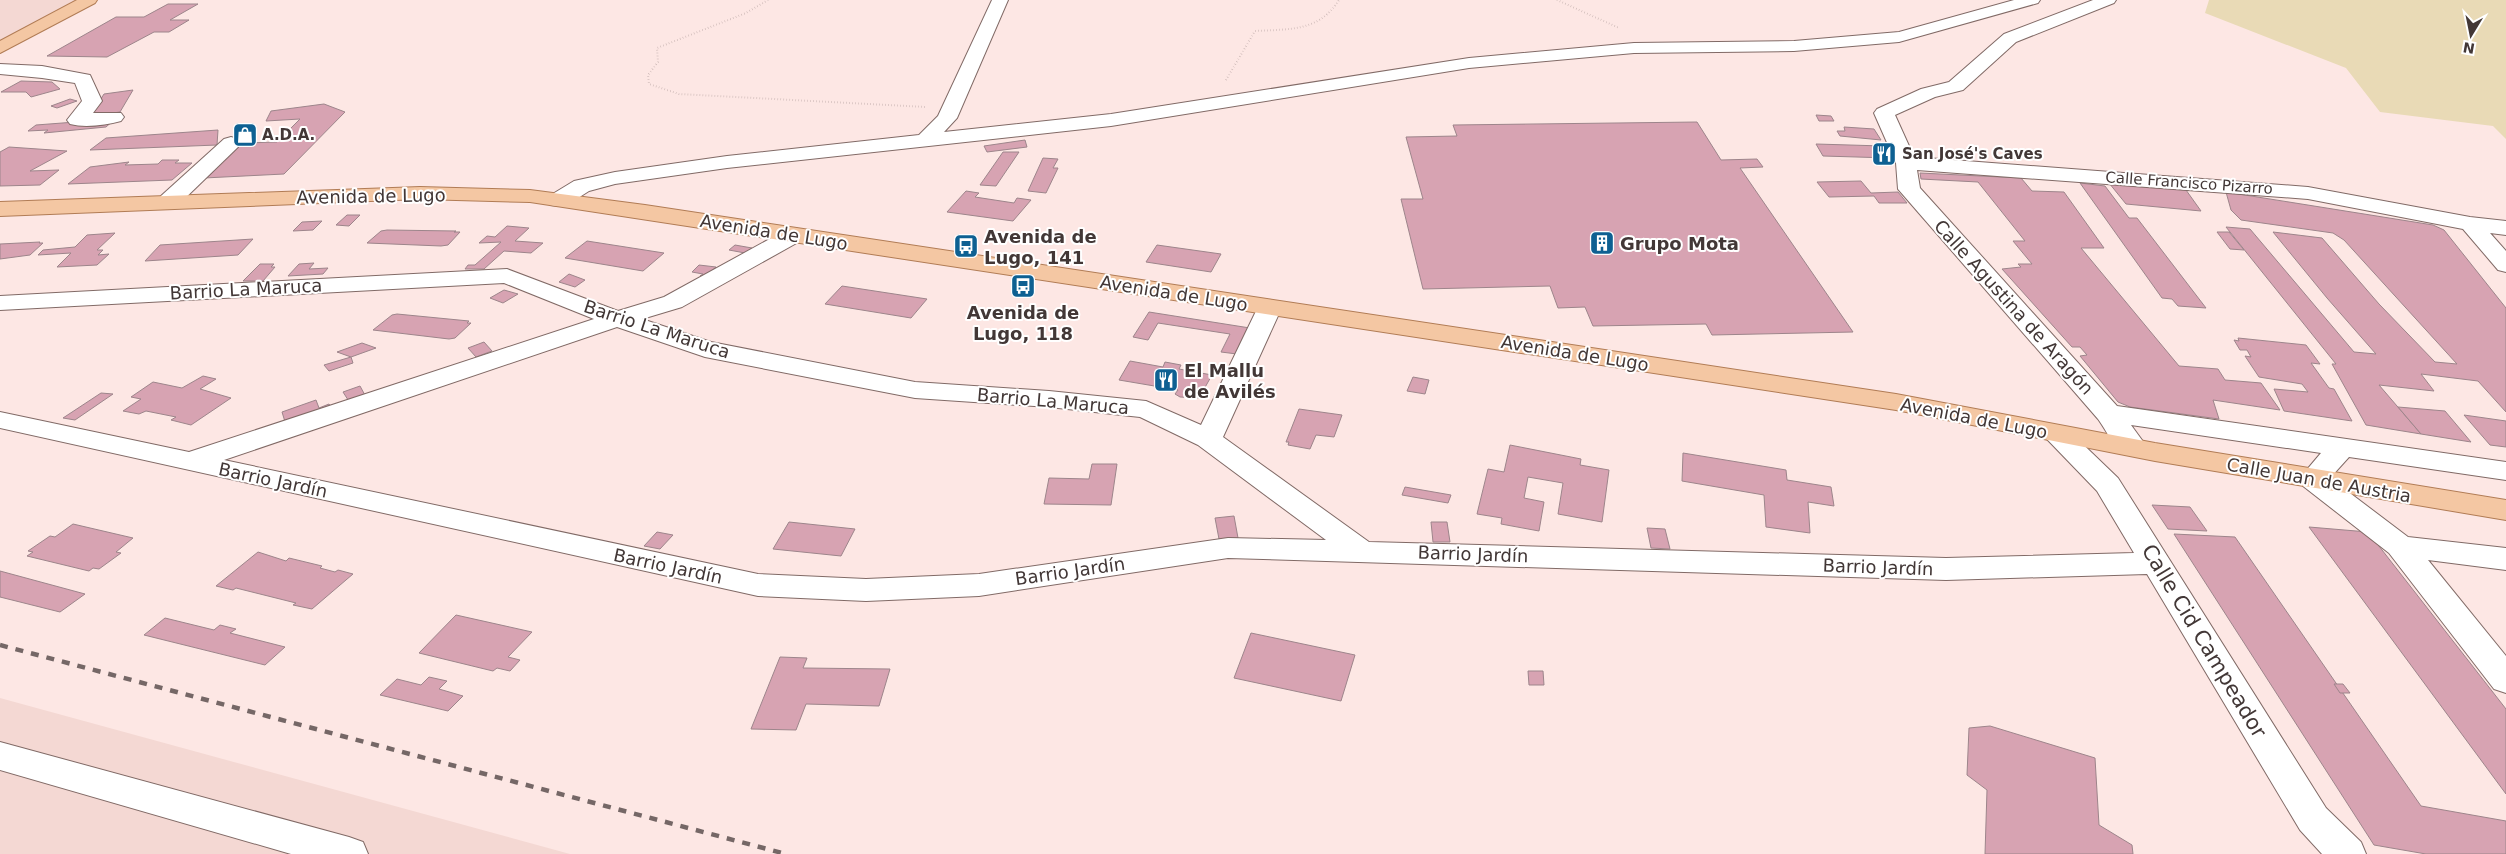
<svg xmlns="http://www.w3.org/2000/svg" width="2506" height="854" viewBox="0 0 2506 854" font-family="'DejaVu Sans',sans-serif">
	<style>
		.built { fill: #f4d8d3 }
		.green { fill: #e9dab6 }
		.building { fill: #d7a3b2; stroke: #9d858b }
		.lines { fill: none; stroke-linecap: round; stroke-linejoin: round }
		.minor-casing { stroke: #816a66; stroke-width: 2 }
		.major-casing { stroke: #b17c55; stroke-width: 2 }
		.path { stroke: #bfacaa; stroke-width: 2; stroke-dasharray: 0.5 2.5; stroke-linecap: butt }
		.minor { fill: #fff; fill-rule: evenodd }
		.major { fill: #f4c7a3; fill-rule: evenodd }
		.rail { stroke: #756766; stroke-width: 4.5; stroke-dasharray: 8 8; stroke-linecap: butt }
		.labels { text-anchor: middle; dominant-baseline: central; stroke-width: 4; stroke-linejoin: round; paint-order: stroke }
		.far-poi-label { font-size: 15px; font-weight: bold; fill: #423736; stroke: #fff; text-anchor: start }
		.far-street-label { font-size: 15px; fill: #423736; stroke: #fff }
		.street-label { font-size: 18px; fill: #423736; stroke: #fff }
		.poi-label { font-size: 18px; font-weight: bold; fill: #423736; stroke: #fff; text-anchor: start }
		.near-street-label { font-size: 21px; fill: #423736; stroke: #fff }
	</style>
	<rect width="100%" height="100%" fill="#fde7e4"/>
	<g class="built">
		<polygon points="0,0 81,0 0,43"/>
		<polygon points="0,698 570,854 0,854"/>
	</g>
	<polygon class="green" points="2209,0 2506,0 2506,139 2493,126 2380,112 2346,68 2205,13"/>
	<g class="building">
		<polygon points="168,4 198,4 170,20 189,20 169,32 154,32 107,57 47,56 116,17 144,17"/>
		<polygon points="21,81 52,82 60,89 31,97 26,92 1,92"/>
		<polygon points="133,90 120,112 90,116 104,94"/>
		<polygon points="70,99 77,101 57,108 51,106"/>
		<polygon points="324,104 345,112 284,174 204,178 236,148 245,143 277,142 300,119 266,121 271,111"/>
		<polygon points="1816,115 1831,116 1834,121 1819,121"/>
		<polygon points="115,119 106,127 44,133 48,130 28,131 36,125"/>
		<polygon points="1697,122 1721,160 1757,159 1763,167 1740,168 1853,332 1712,335 1706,324 1593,326 1585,307 1558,308 1550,286 1423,289 1401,199 1423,199 1406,137 1457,136 1453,125"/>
		<polygon points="1844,127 1874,129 1881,140 1840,136 1837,131 1845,131"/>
		<polygon points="218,130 217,145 90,150 106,138"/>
		<polygon points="1025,140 1027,147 987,152 984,146"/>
		<polygon points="1816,144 1883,146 1890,158 1823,156"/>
		<polygon points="9,147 67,151 30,171 59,170 40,185 0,186 0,152"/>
		<polygon points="1003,152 1019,152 996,186 980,185"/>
		<polygon points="1043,158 1058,159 1053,168 1058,168 1046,193 1028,191"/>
		<polygon points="162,160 179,160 175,163 192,163 172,180 68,184 90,167 129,162 125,165 158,164"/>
		<polygon points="1920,173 2021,178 2032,191 2064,192 2104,248 2081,248 2179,366 2218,369 2225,380 2261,383 2280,410 2213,400 2219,419 2130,407 2118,402 2080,356 2087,355 2080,347 2072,347 2002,269 2021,267 2018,264 2032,264 2013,241 2025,241 1978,182 1921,179"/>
		<polygon points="1861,181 1871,193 1898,192 1907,203 1879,203 1874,196 1829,197 1817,182"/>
		<polygon points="2080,183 2105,186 2129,218 2137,218 2206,308 2178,306 2172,299 2162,298"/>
		<polygon points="2109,183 2186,190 2201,211 2126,204"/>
		<polygon points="966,191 979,193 975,197 1014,203 1017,198 1031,200 1013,221 947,212"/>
		<polygon points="2226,192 2433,225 2444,230 2506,308 2506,412 2478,381 2421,374 2434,391 2379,385 2421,434 2366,425 2332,364 2336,364 2226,227 2250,229 2354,352 2376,354 2327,298 2273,232 2322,238 2379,304 2435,362 2457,364 2344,240 2333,233 2241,220 2231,210"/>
		<polygon points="347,215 360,215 349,226 336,225"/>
		<polygon points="322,221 313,230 293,231 302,222"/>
		<polygon points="507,226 529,228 515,241 543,243 531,253 504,251 484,269 465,269 468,265 475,265 501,242 479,243 487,236 495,237"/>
		<polygon points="387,230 456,231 454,232 460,232 448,245 441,246 367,243 381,231"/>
		<polygon points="2217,232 2229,232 2244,250 2230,249"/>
		<polygon points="115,233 97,250 103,250 98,255 109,254 97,265 57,267 71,253 38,255 43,250 75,247 87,235"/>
		<polygon points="253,239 238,255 145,261 160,245"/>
		<polygon points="587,241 664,253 643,271 565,258"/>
		<polygon points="40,242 39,243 43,243 30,255 0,259 0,244"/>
		<polygon points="735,245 752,248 745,253 729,250"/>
		<polygon points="1157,245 1221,254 1211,272 1146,262"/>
		<polygon points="314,263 309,269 328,268 323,274 288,276 299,264"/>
		<polygon points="260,264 274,264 271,267 275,267 263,281 243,281"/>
		<polygon points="699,265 716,267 705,277 700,276 703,274 692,272"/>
		<polygon points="569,274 585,280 575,287 559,282"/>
		<polygon points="842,286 927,299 911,318 825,304"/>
		<polygon points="504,290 518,294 503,303 490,298"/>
		<polygon points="1149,312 1250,328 1237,354 1221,352 1230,334 1158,323 1148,340 1133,337"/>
		<polygon points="397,314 469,321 467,323 471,323 455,338 449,339 373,330 392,315"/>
		<polygon points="2238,338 2306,345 2320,364 2311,363 2329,388 2334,389 2352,421 2284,411 2274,389 2308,392 2302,384 2259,377 2245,356 2251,357 2247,350 2240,350 2234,340 2239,341"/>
		<polygon points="484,342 492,351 476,357 468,348"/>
		<polygon points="362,343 376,348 351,357 337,352"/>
		<polygon points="351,357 353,363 329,371 324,365"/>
		<polygon points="1130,361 1163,367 1165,362 1181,365 1179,369 1212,375 1199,398 1180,397 1175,394 1178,390 1119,380"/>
		<polygon points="203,376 216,379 200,389 231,398 191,425 171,420 176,417 146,411 139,414 123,411 141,399 131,397 153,382 182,388"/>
		<polygon points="1413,377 1429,380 1425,394 1407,391"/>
		<polygon points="360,386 366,397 350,403 343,392"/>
		<polygon points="101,393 113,394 75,420 63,418"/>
		<polygon points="316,400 319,408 329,404 332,409 286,425 282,412"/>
		<polygon points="2398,407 2445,411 2471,442 2421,434"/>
		<polygon points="1299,409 1342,415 1334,437 1316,435 1310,449 1288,445 1289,442 1286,442"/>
		<polygon points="2464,415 2506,421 2506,447 2490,445"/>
		<polygon points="1510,445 1581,459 1580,465 1609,470 1602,522 1558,514 1563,483 1528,477 1524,498 1544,502 1539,531 1501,524 1502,518 1477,514 1488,469 1504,472"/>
		<polygon points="1683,453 1786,470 1787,480 1831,487 1834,506 1808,502 1810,533 1766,527 1764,495 1682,481"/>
		<polygon points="1092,464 1117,464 1111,505 1044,504 1049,478 1089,479"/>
		<polygon points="1405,487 1451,495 1448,503 1402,495"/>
		<polygon points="2152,505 2190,507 2207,531 2168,529"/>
		<polygon points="1234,516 1238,538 1219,539 1215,518"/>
		<polygon points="789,522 855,529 841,556 773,549"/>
		<polygon points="1431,522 1447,522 1450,542 1433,542"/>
		<polygon points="73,524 133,538 116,552 121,553 99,569 93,568 89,571 27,556 33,552 28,551 50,536 55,537"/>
		<polygon points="2309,527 2368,532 2506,709 2506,794"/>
		<polygon points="1647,528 1665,529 1670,549 1651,548"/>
		<polygon points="657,532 673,535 660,549 644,546"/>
		<polygon points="2174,534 2235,537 2421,806 2506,821 2506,854 2426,854 2374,845"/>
		<polygon points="258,552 286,561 289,558 322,566 320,568 335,572 338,570 353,574 312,609 293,605 296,603 236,588 233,590 216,586"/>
		<polygon points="0,571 85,594 60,612 0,597"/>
		<polygon points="456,615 532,632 508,657 520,660 510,671 497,668 493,671 419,653"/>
		<polygon points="165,618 214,630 220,625 236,629 230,633 285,647 265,665 144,635"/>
		<polygon points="1251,633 1355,655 1341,701 1234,678"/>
		<polygon points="780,657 807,658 803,668 890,669 879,706 806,704 796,730 751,729"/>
		<polygon points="1528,671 1543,671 1544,685 1529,685"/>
		<polygon points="429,677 447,681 439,689 463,696 448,711 380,695 397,679 421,685"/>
		<polygon points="2334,684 2343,684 2350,693 2340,693"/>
		<polygon points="1990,726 2095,758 2099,825 2132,845 2133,854 1985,854 1987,790 1967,775 1969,728"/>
	</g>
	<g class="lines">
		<defs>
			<g id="minor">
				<polygon points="992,0 1008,0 957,118 944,132 1111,114 1469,58 1634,43 1794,41 1899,32 2014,0 2040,0 2038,3 1899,42 1794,51 1634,53 1469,68 1111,126 727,168 615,184 589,191 567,205 559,206 551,205 548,200 551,195 574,181 615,172 727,156 919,135 938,116"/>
				<path d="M2093,0h23l-2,3 -98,39 -53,48 -28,7 -40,18 19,42 394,30 162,30 36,4v14l-16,-2 16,18v21l-8,-2 -35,-41 -155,-30 -391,-29 3,18 197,218 389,56v18l-157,-23 -19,21 78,59 98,11v22l-78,-10 78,96v37l-12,-4 -105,-136 -86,-67 -4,-7 22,-26 -190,-28 16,22 -4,6c-25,7 -32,-16 -45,-34l-200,-230 -2,-26 -22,-50 3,-4 44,-20 28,-7 55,-48z"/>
				<path d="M0,64l42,2 48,9 12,26 -9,12h28l3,4 -3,4c-15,4 -36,7 -51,3l-3,-4 15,-19 -7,-18 -33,-5 -42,-4z"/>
				<polygon points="231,137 238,139 241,143 238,147 177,206 169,208 161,206 158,201 161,196 224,139"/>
				<path d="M794,228l8,2 3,5 -3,5 -120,67 -40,12 69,23 204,40 134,9 97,10 55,24 57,-118 3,-5 9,-2 9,2 3,5 -59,130 146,105 577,16 188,-5 -37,-62 -55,-57 4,-6 10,-3 10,3 52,50 208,330 35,34 5,12h-44l-22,-24 -153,-256 -201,6 -718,-22 -249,38 -113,5 -108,-5 -758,-168v-16l189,40 405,-133 -90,-36 -504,27v-14l507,-27 111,42 46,-14 122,-67zM617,327l88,30 210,41 134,9 91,10 58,28 128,95 -98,-2 -249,36 -113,5 -108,-5 -534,-114z"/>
				<polygon points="0,742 349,837 363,842 368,854 291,854 0,770"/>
			</g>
			<g id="major">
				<polygon points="77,0 97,0 95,3 0,53 0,41"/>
				<polygon points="420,187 530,190 645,205 1896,394 2155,443 2506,500 2506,520 2155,461 1896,410 530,202 420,199 0,216 0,202"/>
			</g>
		</defs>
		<use href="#minor" class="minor-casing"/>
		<use href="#major" class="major-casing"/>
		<g class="path">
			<polyline points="768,0 746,13 657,48 658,62 648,75 649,84 679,94 926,107"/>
			<polyline points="1557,0 1619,28"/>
			<path d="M1226,80l29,-49c34,-2 64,1 84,-31"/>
		</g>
		<use href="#minor" class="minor"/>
		<use href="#major" class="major"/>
		<polyline class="rail" points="0,645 786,854"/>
	</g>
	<defs>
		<symbol id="shop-square" viewBox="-11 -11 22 22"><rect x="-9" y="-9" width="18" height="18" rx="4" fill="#0e6092" stroke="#fff"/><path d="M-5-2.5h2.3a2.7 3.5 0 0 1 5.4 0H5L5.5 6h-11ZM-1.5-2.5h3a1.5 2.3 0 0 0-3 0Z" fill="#fff"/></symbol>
		<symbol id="restaurant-square" viewBox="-11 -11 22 22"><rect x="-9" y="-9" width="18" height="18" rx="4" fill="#0e6092" stroke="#fff"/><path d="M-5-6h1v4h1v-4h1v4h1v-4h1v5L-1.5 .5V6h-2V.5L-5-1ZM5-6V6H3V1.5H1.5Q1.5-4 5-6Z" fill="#fff"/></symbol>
		<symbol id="building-square" viewBox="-11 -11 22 22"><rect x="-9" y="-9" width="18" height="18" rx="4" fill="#0e6092" stroke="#fff"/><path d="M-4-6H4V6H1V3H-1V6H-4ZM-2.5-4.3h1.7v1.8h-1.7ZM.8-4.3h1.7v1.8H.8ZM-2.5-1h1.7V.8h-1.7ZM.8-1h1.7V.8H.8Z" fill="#fff"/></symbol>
		<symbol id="bus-square" viewBox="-11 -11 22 22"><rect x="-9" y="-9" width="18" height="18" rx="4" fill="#0e6092" stroke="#fff"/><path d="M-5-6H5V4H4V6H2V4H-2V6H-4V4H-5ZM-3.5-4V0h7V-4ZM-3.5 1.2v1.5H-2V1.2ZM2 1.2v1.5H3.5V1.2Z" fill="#fff"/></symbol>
	</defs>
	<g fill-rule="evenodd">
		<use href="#shop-square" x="231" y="121" width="28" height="28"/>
		<use href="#restaurant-square" x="1870" y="140" width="28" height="28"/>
		<use href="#building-square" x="1588" y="229" width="28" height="28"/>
		<use href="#bus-square" x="952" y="232" width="28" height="28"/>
		<use href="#bus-square" x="1009" y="272" width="28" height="28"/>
		<use href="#restaurant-square" x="1152" y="366" width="28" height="28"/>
	</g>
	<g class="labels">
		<g class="far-poi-label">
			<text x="262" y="135">A.D.A.</text>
			<text x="1902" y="154">San José's Caves</text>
		</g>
		<g class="far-street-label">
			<text transform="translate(2189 183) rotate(4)">Calle Francisco Pizarro</text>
		</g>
		<g class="street-label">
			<text transform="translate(371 196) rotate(-1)">Avenida de Lugo</text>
			<text transform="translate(774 232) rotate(9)">Avenida de Lugo</text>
			<text transform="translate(246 289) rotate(-3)">Barrio La Maruca</text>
			<text transform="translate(1174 293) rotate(9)">Avenida de Lugo</text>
			<text transform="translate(2014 307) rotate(48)">Calle Agustina de Aragón</text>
			<text transform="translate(657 329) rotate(18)">Barrio La Maruca</text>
			<text transform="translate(1575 353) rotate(9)">Avenida de Lugo</text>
			<text transform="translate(1053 401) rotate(5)">Barrio La Maruca</text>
			<text transform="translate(1974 418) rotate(11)">Avenida de Lugo</text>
			<text transform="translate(273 480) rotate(12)">Barrio Jardín</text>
			<text transform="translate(2319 480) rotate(10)">Calle Juan de Austria</text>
			<text transform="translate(1473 554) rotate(2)">Barrio Jardín</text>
			<text transform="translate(668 566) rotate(12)">Barrio Jardín</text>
			<text transform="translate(1878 567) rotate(2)">Barrio Jardín</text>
			<text transform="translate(1070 571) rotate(-8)">Barrio Jardín</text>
		</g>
		<g class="poi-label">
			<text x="984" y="236">Avenida de<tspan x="984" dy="21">Lugo, 141</tspan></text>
			<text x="1620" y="243">Grupo Mota</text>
			<text x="1023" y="312" text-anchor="middle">Avenida de<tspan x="1023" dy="21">Lugo, 118</tspan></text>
			<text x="1184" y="370">El Mallu<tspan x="1184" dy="21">de Avilés</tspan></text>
		</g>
		<g class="near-street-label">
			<text transform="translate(2204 641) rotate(59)">Calle Cid Campeador</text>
		</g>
	</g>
	<g transform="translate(2471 35) rotate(190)" stroke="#ffffff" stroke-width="4" paint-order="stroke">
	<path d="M0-4L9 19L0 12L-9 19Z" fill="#423736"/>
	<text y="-8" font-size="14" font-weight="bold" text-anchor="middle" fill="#423736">N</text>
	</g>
</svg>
